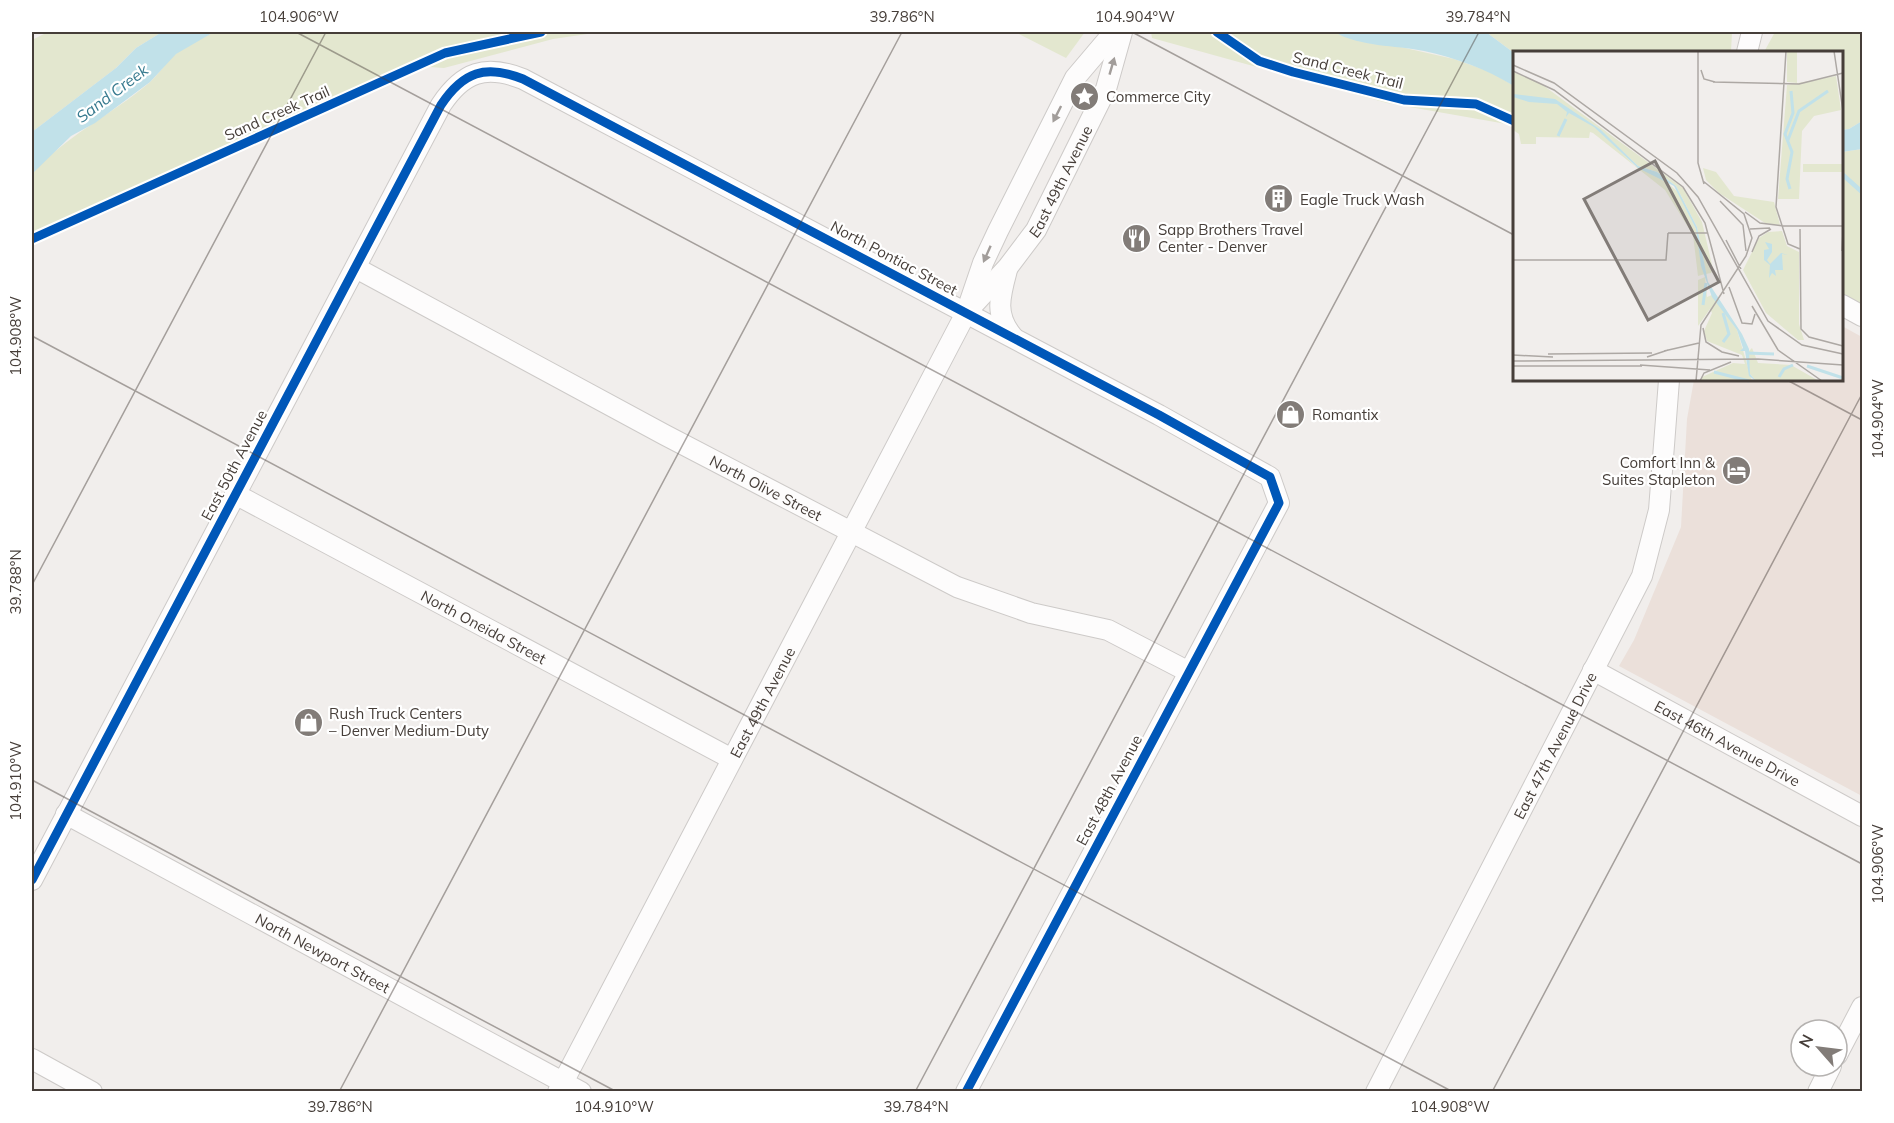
<svg xmlns="http://www.w3.org/2000/svg" width="1894" height="1123" viewBox="0 0 1894 1123" font-family="Mulish,sans-serif">
	<style>
		.commercial { fill: #ebe0da }
		.green { fill: #e3e7cf }
		.water { fill: #c1e1e9 }
		.lines { fill: none; stroke-linecap: round; stroke-linejoin: round }
		.stream { stroke: #c1e1e9; stroke-width: 4.5 }
		.minor-casing { stroke: #cdcac8; stroke-width: 22 }
		.minor { stroke: #fdfcfc; stroke-width: 20 }
		.cycleway-casing { stroke: #fff; stroke-width: 13 }
		.cycleway { stroke: #0057b8; stroke-width: 9 }
		.oneway { fill: #a29d9a }
		.ticks { fill: none; stroke: #463e39; stroke-width: 1.5; stroke-opacity: 0.45 }
		.labels { text-anchor: middle; dominant-baseline: central; stroke-width: 4.5; stroke-linejoin: round; paint-order: stroke }
		.street-label { font-size: 15px; fill: #463e39; stroke: #fff }
		.poi-label { font-size: 15px; fill: #463e39; stroke: #fff; text-anchor: start }
		.water-label { font-size: 16px; font-style: italic; fill: #377a8f; stroke: #fff }
		.inset-river { fill: none; stroke: #c1e1e9; stroke-width: 3 }
		.inset-road { fill: none; stroke: #ada8a4; stroke-width: 1.5 }
		.view { fill: #827c78; fill-opacity: 0.15; stroke: #827c78; stroke-width: 3 }
		.inset-edge { fill: none; stroke: #463e39; stroke-width: 3 }
		.neatline { fill: none; stroke: #463e39; stroke-width: 2 }
		.ticks-label { font-size: 15px; text-anchor: middle; fill: #463e39 }
	</style>
	<rect width="100%" height="100%" fill="#f1eeec"/>
	<polygon class="commercial" points="1842,326 1862,337 1862,796 1619,666 1634,640 1681,527 1687,419 1694,380 1842,380"/>
	<g class="green">
		<polygon points="48,32 162,32 136,48 116,68 32,132 32,40"/>
		<path d="M214,32h387l-48,7 -109,29 -15,-1 -14,-6 -383,173v-60c33,-38 78,-58 117,-91 9,-8 16,-19 25,-28 12,-9 27,-16 40,-23z"/>
		<polygon points="1015,32 1085,32 1066,58"/>
		<polygon points="1151,32 1334,32 1454,59 1491,72 1514,86 1514,135 1512,125 1387,103 1152,38"/>
		<polygon points="1486,32 1732,32 1731,52 1514,53"/>
		<polygon points="1775,32 1862,32 1862,121 1849,129 1842,130 1842,52 1764,52"/>
		<polygon points="1862,149 1862,307 1842,296 1842,152"/>
	</g>
	<g class="water">
		<polygon points="162,32 214,32 176,54 150,82 95,123 71,136 32,174 32,132 116,68 136,48"/>
		<path d="M1334,32h152l28,21v33c-28,-17 -58,-28 -90,-35 -30,-6 -63,-4 -90,-19z"/>
		<polygon points="1862,121 1862,149 1842,152 1842,130 1849,129"/>
	</g>
	<g class="lines">
		<polyline class="stream" points="1842,174 1862,192"/>
		<defs>
			<g id="minor">
				<polyline points="1747,52 1752,32"/>
				<path id="s1" d="M356,268l309,167 292,152 74,26 77,17 81,42"/>
				<path d="M1007,270c-7,26 -13,45 6,67"/>
				<polyline points="1842,305 1862,316"/>
				<path id="s2" d="M972,306l36,-39 28,-37 70,-141 16,-57"/>
				<path id="s3" d="M235,494l497,265"/>
				<path id="s4" d="M1593,670l269,146"/>
				<path id="s5" d="M66,814l515,278"/>
				<path d="M32,880l409,-775c22,-33 44,-41 82,-26l636,336 111,62 9,26 -313,589"/>
				<polyline points="1837,1055 1862,1007"/>
				<polyline points="32,1059 92,1092"/>
				<path id="s6" d="M558,1092l408,-779 17,-50 15,-32 77,-153 39,-46"/>
				<path id="s7" d="M1376,1092l266,-516 17,-66 10,-130"/>
				<polyline points="1818,1092 1831,1066"/>
			</g>
		</defs>
		<use href="#minor" class="minor-casing"/>
		<use href="#minor" class="minor"/>
		<defs>
			<g id="cycleway">
				<polyline points="1217,32 1259,61 1293,72 1404,100 1476,104 1514,121"/>
				<polyline points="32,239 445,53 541,32"/>
				<path d="M32,880l409,-775c22,-33 44,-41 82,-26l636,336 111,62 9,26 -313,589"/>
			</g>
		</defs>
		<use href="#cycleway" class="cycleway-casing"/>
		<use href="#cycleway" class="cycleway"/>
	</g>
	<defs><path id="oneway-solid" d="M-6-.8H1V-3.2L6.5 0L1 3.2V.8H-6Z" transform="scale(1.5)"/></defs>
	<g class="oneway">
		<use href="#oneway-solid" transform="translate(1112 66) rotate(-74)"/>
		<use href="#oneway-solid" transform="translate(1057 114) rotate(117)"/>
		<use href="#oneway-solid" transform="translate(987 254) rotate(114)"/>
	</g>
	<path class="ticks" d="M296,32l1566,832M1132,32l382,203M32,336l1421,756M1787,380l75,40M32,585l294,-553M32,780l585,312M339,1092l563,-1060M915,1092l564,-1060M1492,1092l370,-698"/>
	<defs>
		<symbol id="sight-disc" viewBox="-11 -11 22 22"><circle r="9.5" fill="#827c78" stroke="#fff"/><path d="M0-6L1.8-2.2L6-1.7L2.9 1.2L3.7 5.4L0 3.3L-3.7 5.4L-2.9 1.2L-6-1.7L-1.8-2.2Z" fill="#fff"/></symbol>
		<symbol id="building-disc" viewBox="-11 -11 22 22"><circle r="9.5" fill="#827c78" stroke="#fff"/><path d="M-4-6H4V6H1V3H-1V6H-4ZM-2.5-4.3h1.7v1.8h-1.7ZM.8-4.3h1.7v1.8H.8ZM-2.5-1h1.7V.8h-1.7ZM.8-1h1.7V.8H.8Z" fill="#fff"/></symbol>
		<symbol id="restaurant-disc" viewBox="-11 -11 22 22"><circle r="9.5" fill="#827c78" stroke="#fff"/><path d="M-5-6h1v4h1v-4h1v4h1v-4h1v5L-1.5 .5V6h-2V.5L-5-1ZM5-6V6H3V1.5H1.5Q1.5-4 5-6Z" fill="#fff"/></symbol>
		<symbol id="shop-disc" viewBox="-11 -11 22 22"><circle r="9.5" fill="#827c78" stroke="#fff"/><path d="M-5-2.5h2.3a2.7 3.5 0 0 1 5.4 0H5L5.5 6h-11ZM-1.5-2.5h3a1.5 2.3 0 0 0-3 0Z" fill="#fff"/></symbol>
		<symbol id="hotel-disc" viewBox="-11 -11 22 22"><circle r="9.5" fill="#827c78" stroke="#fff"/><path d="M-6-4.5h1.5V1H6V5H4.5V3h-9V5H-6ZM-4 0a1.8 1.8 0 1 1 3.6 0ZM.5 0V-2.5h3Q6-2.5 6 0Z" fill="#fff"/></symbol>
	</defs>
	<g fill-rule="evenodd">
		<use href="#sight-disc" x="1068" y="80" width="33" height="33"/>
		<use href="#building-disc" x="1262" y="182" width="33" height="33"/>
		<use href="#restaurant-disc" x="1120" y="222" width="33" height="33"/>
		<use href="#shop-disc" x="1274" y="398" width="33" height="33"/>
		<use href="#hotel-disc" x="1720" y="454" width="33" height="33"/>
		<use href="#shop-disc" x="292" y="706" width="33" height="33"/>
	</g>
	<g class="labels">
		<g class="street-label">
			<text transform="translate(1348 70) rotate(14)">Sand Creek Trail</text>
			<text transform="translate(277 113) rotate(-24)">Sand Creek Trail</text>
			<text stroke="none"><textPath href="#s2" startOffset="154">East 49th Avenue</textPath></text>
			<text transform="translate(894 258) rotate(28)">North Pontiac Street</text>
			<text transform="translate(234 465) rotate(-62)">East 50th Avenue</text>
			<text stroke="none"><textPath href="#s1" startOffset="465">North Olive Street</textPath></text>
			<text stroke="none"><textPath href="#s3" startOffset="282">North Oneida Street</textPath></text>
			<text stroke="none"><textPath href="#s6" startOffset="440">East 49th Avenue</textPath></text>
			<text stroke="none"><textPath href="#s4" startOffset="153">East 46th Avenue Drive</textPath></text>
			<text stroke="none"><textPath href="#s7" startOffset="390">East 47th Avenue Drive</textPath></text>
			<text transform="translate(1109 790) rotate(-62)">East 48th Avenue</text>
			<text stroke="none"><textPath href="#s5" startOffset="292">North Newport Street</textPath></text>
		</g>
		<g class="poi-label">
			<text x="1106" y="96">Commerce City</text>
			<text x="1300" y="199">Eagle Truck Wash</text>
			<text x="1158" y="229">Sapp Brothers Travel<tspan x="1158" dy="17">Center - Denver</tspan></text>
			<text x="1312" y="414">Romantix</text>
			<text x="1715" y="462" text-anchor="end">Comfort Inn &amp;<tspan x="1715" dy="17">Suites Stapleton</tspan></text>
			<text x="329" y="713">Rush Truck Centers<tspan x="329" dy="17">– Denver Medium-Duty</tspan></text>
		</g>
		<g class="water-label">
			<text transform="translate(112 93) rotate(-37)">Sand Creek</text>
		</g>
	</g>
	<g transform="translate(1513 51)">
		<rect width="330" height="330" fill="#f1eeec"/>
		<path d="M274,0h10v32l-10,-1zM0,21l27,11 143,105 19,34 11,47 -2,4 -5,1 -9,-47 -21,-41 -19,-14 -19,-6 -41,-39 38,39 22,8 21,18 18,37 9,45 -7,2 -5,-41 -28,-45 -72,-57 -3,-1 -1,6 -53,-1v7h-15l-2,-10 -6,-4zM323,25l5,34 -27,6 -12,15 -3,68h-21l9,-114zM290,113h40v8h-40zM190,117l13,4 18,24 40,6 6,23 -15,-2 -46,-30 -13,-13zM269,180l5,15 12,6v72l5,16h-6l-32,-27 -23,-43 16,-32 9,-6zM192,226l2,20 5,-2 25,35 15,51h-51l1,-4 31,-14 12,1 -3,-9 -35,-14 -3,-10 8,-18 -2,-4 -12,17v-46zM239,297l6,15 33,2 28,16h-63l-6,-7 -3,-21z" fill="#e3e7cf"/>
		<path d="M0,43l42,5 46,31 37,36 19,6 19,14 21,41 11,55 34,52 7,15 1,25 6,7 -7,-5 -4,-25h-5l3,-3 -6,-18 -25,-33 -11,-31 -5,-37 -22,-43 -36,-18 -44,-41 -25,-14 -3,4 1,-5 -10,-8 -28,-2 -16,-5zM252,191l7,2v8l-5,8 3,4 11,-11 7,2 -6,-1 1,16h-8l1,6 -4,-3 -3,5 1,-13 -6,-5v-10l5,-1z" fill="#c1e1e9"/>
		<path class="inset-river" d="M45,85l8,-17M275,89l11,-29 29,-20M277,138l-3,-10 5,-27 -7,-18 8,-21 -2,-22M190,254l3,-22M210,262l6,21 -6,8M233,302l28,1M294,315l36,12M201,321l35,9M266,326l5,-8 9,-4"/>
		<path class="inset-road" d="M185,0v112l6,21M273,0l-10,156 12,37 12,5M321,0l9,60M0,14l41,18 123,90 21,24 70,124 34,24 41,9M188,19l3,9 11,3M0,20l41,19 129,97 22,36 19,71M200,31l86,2 44,-11M207,150l23,24 3,26M232,161l15,11 24,3M269,175h61M237,178l20,-1M287,178l1,100 8,8 34,9M155,182h40M213,189l15,29M329,200l1,-20M239,201l7,-16 12,-7M0,209h153l2,-27M216,236l13,36 10,1 3,-10M239,255l26,44 44,31M190,277l3,14 16,10 17,4M151,300l35,-8M35,303l104,-1M0,304l40,2M134,306l21,-7M0,310l245,-2 85,6M127,314l70,5M0,315h90M90,315h39M183,330l5,-56 45,-69 6,-18 -8,-24 -41,-33M187,330l4,-8 27,-11"/>
		<path class="view" d="M142,110l64,121 -71,38 -64,-121z"/>
		<rect width="330" height="330" class="inset-edge"/>
	</g>
	<rect width="1894" height="1123" fill="none" stroke="#ffffff" stroke-width="66"/>
	<g transform="translate(1819 1048) rotate(298)"><circle r="28" fill="#ffffff" stroke="#b5b2b0" stroke-width="1.5"/>
	<path d="M0-4.5L10 22L0 15L-10 22Z" fill="#827c78"/>
	<text y="-9" font-size="16" font-weight="bold" text-anchor="middle" fill="#463e39">N</text>
	</g>
	<rect x="33" y="33" width="1828" height="1057" class="neatline"/>
	<g class="ticks-label">
		<text x="299" y="22">104.906°W</text>
		<text x="902" y="22">39.786°N</text>
		<text x="1135" y="22">104.904°W</text>
		<text x="1478" y="22">39.784°N</text>
		<text transform="translate(16 336) rotate(-90)" y="5">104.908°W</text>
		<text transform="translate(1878 419) rotate(-90)" y="5">104.904°W</text>
		<text transform="translate(16 582) rotate(-90)" y="5">39.788°N</text>
		<text transform="translate(16 781) rotate(-90)" y="5">104.910°W</text>
		<text transform="translate(1878 864) rotate(-90)" y="5">104.906°W</text>
		<text x="340" y="1112">39.786°N</text>
		<text x="614" y="1112">104.910°W</text>
		<text x="916" y="1112">39.784°N</text>
		<text x="1450" y="1112">104.908°W</text>
	</g>
</svg>
